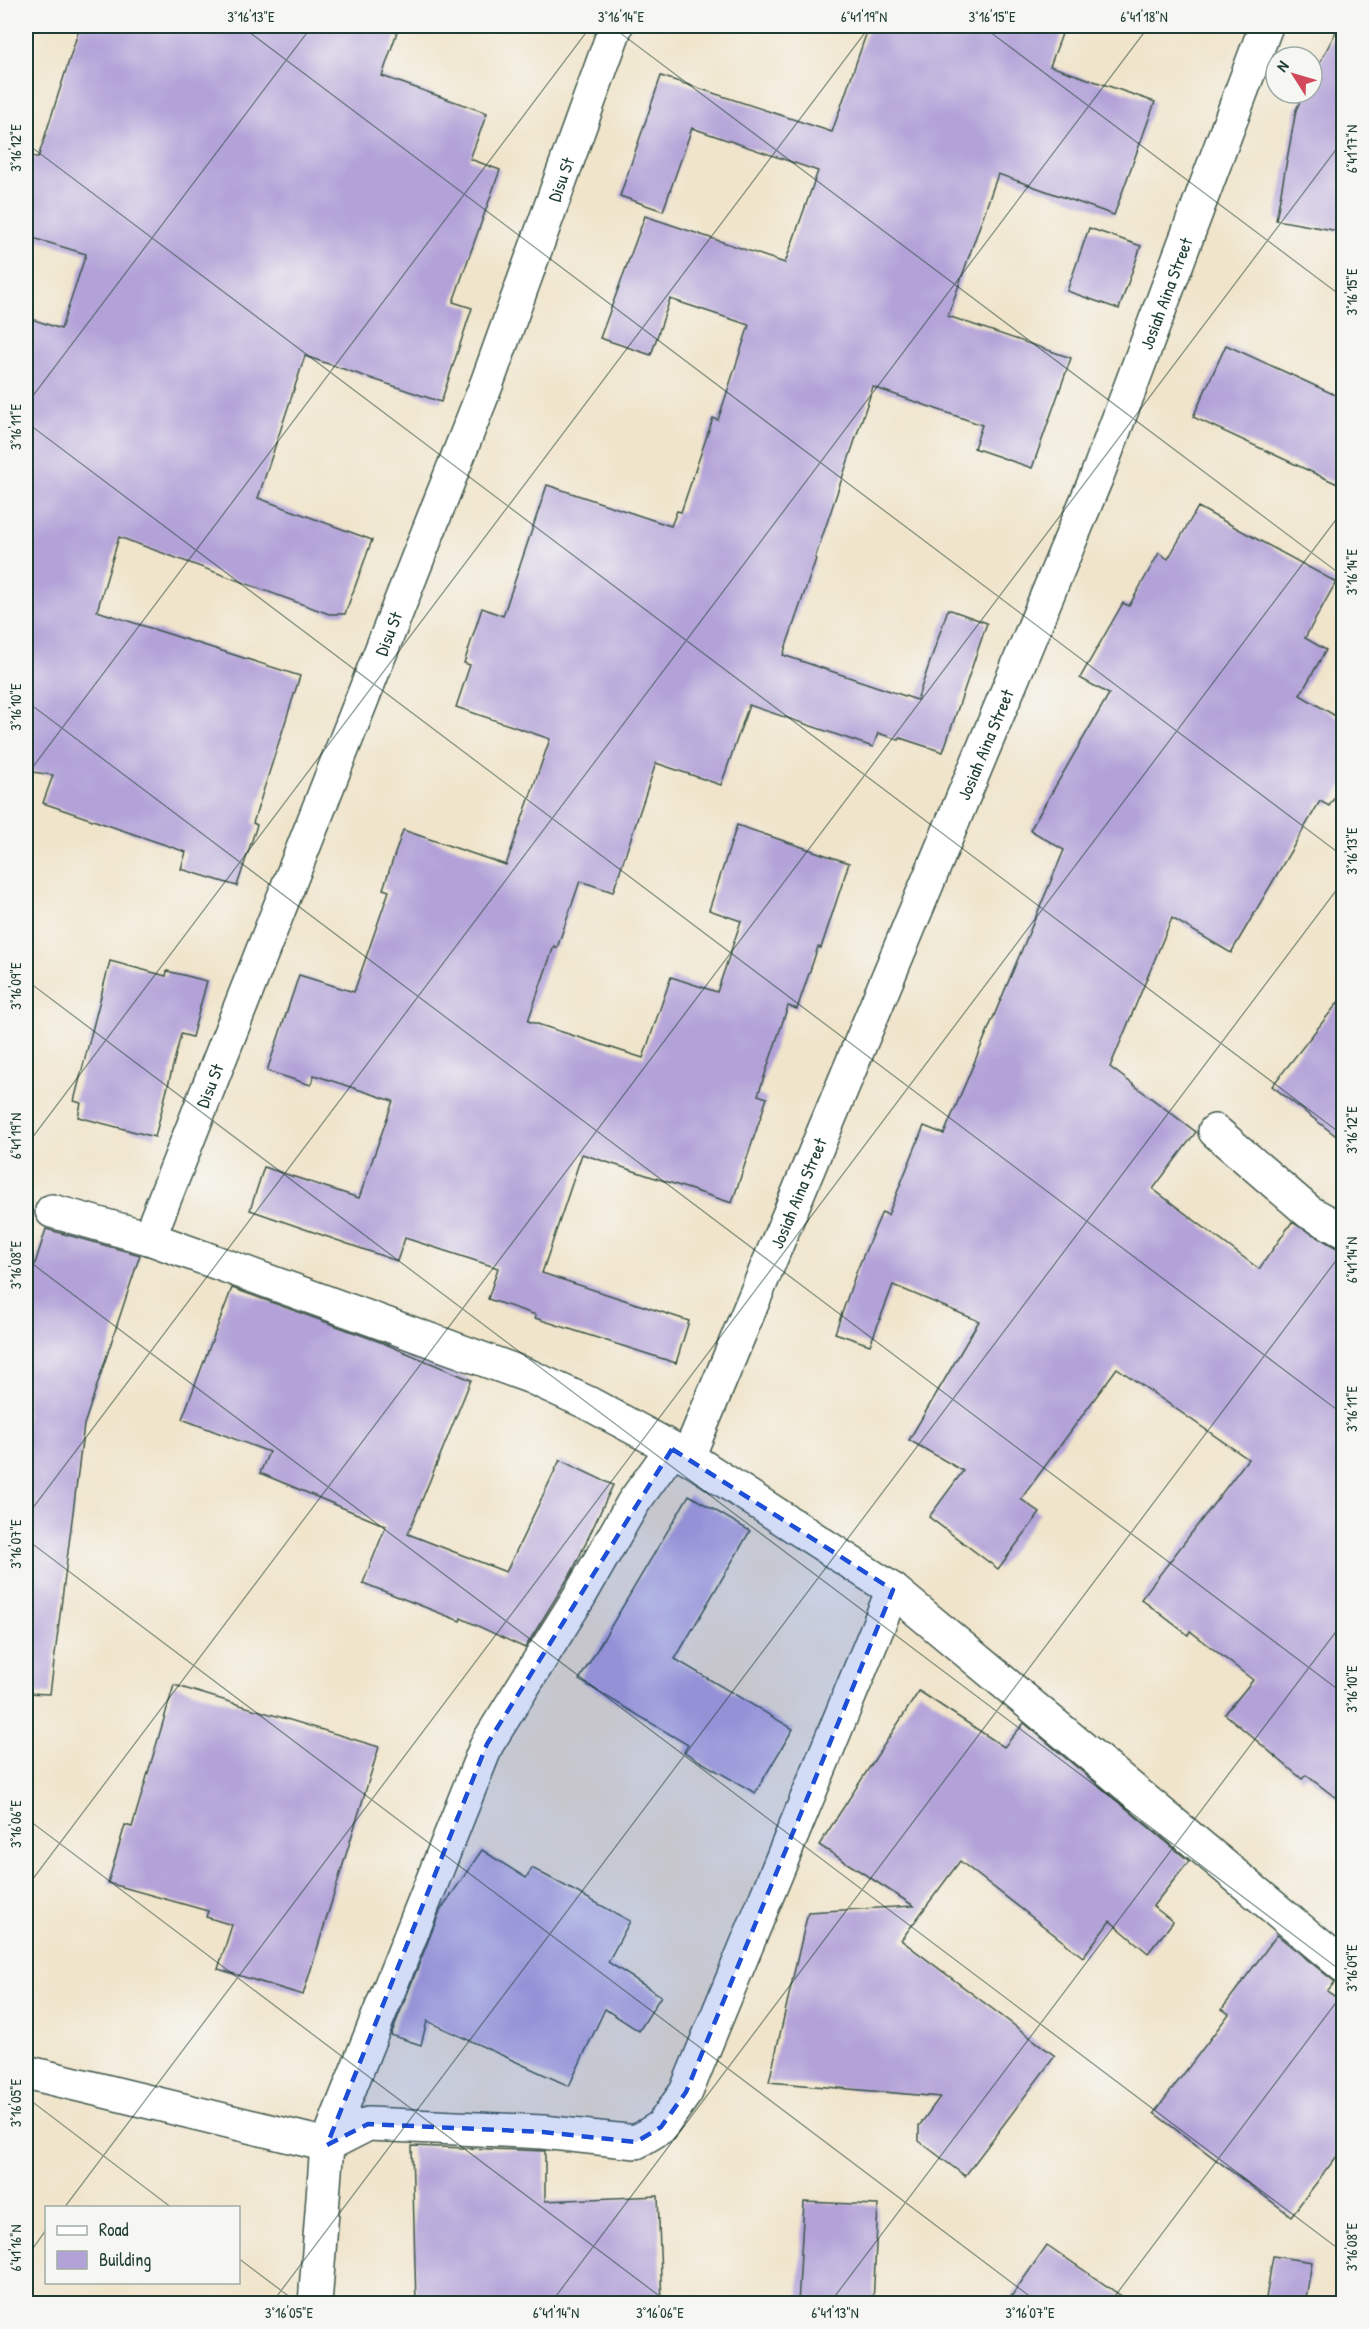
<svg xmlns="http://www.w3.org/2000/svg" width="1369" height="2329" viewBox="0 0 1369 2329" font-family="'Patrick Hand',sans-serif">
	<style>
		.building { fill: #b2a2d8 }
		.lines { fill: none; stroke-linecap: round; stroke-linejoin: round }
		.minor-casing { stroke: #3e564a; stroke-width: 36 }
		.minor { stroke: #fff; stroke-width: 33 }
		.marked { fill: #1d4ed8; fill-opacity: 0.2; stroke: #1d4ed8; stroke-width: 4.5; stroke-dasharray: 12 8; stroke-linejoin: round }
		.ticks { fill: none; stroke: #1f3d34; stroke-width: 1.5; stroke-opacity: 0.45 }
		.labels { text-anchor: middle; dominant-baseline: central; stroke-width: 4.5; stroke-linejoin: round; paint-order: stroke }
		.street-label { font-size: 18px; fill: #1f3d34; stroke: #f6f6f2 }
		.neatline { fill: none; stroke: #1f3d34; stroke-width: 2 }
		.ticks-label { font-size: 15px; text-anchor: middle; fill: #1f3d34 }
	</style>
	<rect width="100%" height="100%" fill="#f6f6f2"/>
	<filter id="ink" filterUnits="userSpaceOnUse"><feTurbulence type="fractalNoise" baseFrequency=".0167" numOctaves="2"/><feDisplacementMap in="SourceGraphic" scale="12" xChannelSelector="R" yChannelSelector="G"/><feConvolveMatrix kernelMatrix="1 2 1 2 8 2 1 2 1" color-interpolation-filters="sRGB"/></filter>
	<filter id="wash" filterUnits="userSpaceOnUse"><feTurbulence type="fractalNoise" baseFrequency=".008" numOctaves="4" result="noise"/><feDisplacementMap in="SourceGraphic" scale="24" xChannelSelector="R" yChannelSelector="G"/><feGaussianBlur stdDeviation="1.35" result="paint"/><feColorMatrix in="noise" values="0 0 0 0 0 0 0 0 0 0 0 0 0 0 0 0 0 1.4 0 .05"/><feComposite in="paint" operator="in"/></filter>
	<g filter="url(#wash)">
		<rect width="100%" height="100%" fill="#f0e4ca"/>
		<g id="blocks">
			<g class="building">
				<polygon points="80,26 399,26 382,76 487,113 470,159 500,170 453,302 472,308 441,402 305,356 258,498 372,540 345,614 329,614 119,537 97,611 300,676 253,823 257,825 237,886 181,869 186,852 43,803 53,775 26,771 26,317 61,329 86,254 26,236 26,154 38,158"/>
				<polygon points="869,26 1065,26 1050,66 1155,102 1114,215 998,174 948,316 1071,358 1032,468 974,448 982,425 873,387 815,558 816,559 783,655 917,700 948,609 987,623 943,752 900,738 899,740 878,733 873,747 749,705 721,785 656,763 613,892 580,881 557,948 554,946 528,1021 643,1058 671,977 717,992 741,921 709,910 737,825 849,863 821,948 818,947 797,1009 788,1006 758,1095 767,1098 732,1203 582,1154 542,1273 689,1321 676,1363 535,1318 536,1315 488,1299 498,1268 405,1238 397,1261 250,1210 264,1167 359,1198 393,1101 314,1075 311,1085 267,1071 299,975 354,992 389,891 383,889 403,830 506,865 550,739 456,707 470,665 464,663 482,608 503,616 547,485 671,526 677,511 681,512 713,418 718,420 749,325 670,299 651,355 600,338 645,216 785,263 818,171 692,128 663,211 620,196 661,76 832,132"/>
				<polygon points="1339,26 1344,26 1344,232 1276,220 1296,110 1304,93 1312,93 1312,78"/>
				<polygon points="1089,228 1141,246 1119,309 1067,291"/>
				<polygon points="1226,345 1344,399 1344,487 1193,417"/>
				<polygon points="1198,507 1336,582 1305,638 1326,650 1300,695 1344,721 1344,783 1329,806 1320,801 1231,953 1172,918 1110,1067 1196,1132 1153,1189 1259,1269 1292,1222 1335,1247 1344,1250 1344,1804 1306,1775 1302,1779 1225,1714 1253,1680 1190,1631 1188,1635 1141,1599 1248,1459 1117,1368 1021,1499 1040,1513 998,1569 929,1517 963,1471 909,1440 979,1321 893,1285 870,1345 835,1333 857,1270 882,1212 888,1215 924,1126 944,1134 1064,850 1030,830 1109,694 1080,678 1123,603 1129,606 1159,553 1168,559"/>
				<polygon points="110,961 166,976 167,971 207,981 192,1037 181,1034 155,1137 78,1117 81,1103 74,1101"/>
				<polygon points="1344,995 1344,1142 1272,1086"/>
				<polygon points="46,1229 140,1255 84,1425 50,1694 26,1693 26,1292"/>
				<polygon points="232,1288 383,1343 471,1380 408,1534 506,1572 560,1460 613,1485 573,1570 525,1648 461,1618 460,1621 363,1583 386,1526 260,1473 269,1452 182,1419"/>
				<polygon points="689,1495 750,1531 675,1659 793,1729 755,1793 684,1752 688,1745 579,1680"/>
				<polygon points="174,1685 379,1747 303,1995 218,1969 232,1925 206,1917 208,1911 108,1883 125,1825 132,1827"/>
				<polygon points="919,1691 1004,1747 1024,1723 1189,1861 1153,1906 1173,1922 1148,1953 1110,1921 1083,1957 960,1861 901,1940 1055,2056 965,2176 919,2141 919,2126 940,2097 769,2082 808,1912 914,1906 819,1845"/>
				<polygon points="482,1850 526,1878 532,1868 630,1921 608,1962 661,1996 639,2031 605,2009 569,2086 427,2021 421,2045 391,2035 440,1911"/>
				<polygon points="1277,1935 1335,1982 1327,1991 1344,2003 1344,2147 1291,2216 1154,2113 1229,2014 1222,2009"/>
				<polygon points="412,2146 545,2151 545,2201 658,2196 662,2304 416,2304"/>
				<polygon points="804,2202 878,2205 873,2304 798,2304"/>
				<polygon points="1047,2245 1133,2304 1006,2304"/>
				<polygon points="1273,2256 1312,2262 1305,2304 1265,2304"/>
			</g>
		</g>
	</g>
	<g filter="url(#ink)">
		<use href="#blocks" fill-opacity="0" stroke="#3e564a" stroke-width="1.5"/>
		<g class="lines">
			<defs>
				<g id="minor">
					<polyline points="1215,1131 1309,1212 1344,1231"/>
					<polyline points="52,1211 149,1238 529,1376 588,1403 688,1457 893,1590 1344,1966"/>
					<path id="s1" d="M149,1238l338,-855 129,-357"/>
					<path id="s2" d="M688,1457l409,-981 169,-450"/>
					<polyline points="26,2072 327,2145 368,2124 543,2132 636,2142 661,2127 686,2092 893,1590"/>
					<polyline points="315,2304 327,2145 487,1744 579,1597 633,1503 672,1449"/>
				</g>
			</defs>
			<use href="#minor" class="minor-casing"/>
			<use href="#minor" class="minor"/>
		</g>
	</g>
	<path class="marked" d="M672,1449l221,141 -207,502 -25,35 -25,15 -93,-10 -175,-8 -41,21 160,-401z"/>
	<path class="ticks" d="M241,26l1103,831M611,26l733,551M982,26l362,272M26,34l6,-8M26,143l1318,993M26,405l286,-379M26,422l1318,993M26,701l1318,993M26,776l565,-750M26,980l1318,993M26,1146l844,-1120M26,1259l1318,994M26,1517l1123,-1491M26,1539l1014,765M26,1818l644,486M26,1888l1318,-1749M26,2097l146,111M64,2208l1280,-1699M26,2258l20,-28M238,2258l61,46M271,2304l1073,-1424M550,2304l794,-1054M829,2304l515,-683M1109,2304l235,-312"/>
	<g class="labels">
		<g class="street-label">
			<text stroke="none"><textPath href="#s1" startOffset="1136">Disu St</textPath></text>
			<text stroke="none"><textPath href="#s2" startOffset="1258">Josiah Aina Street</textPath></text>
			<text stroke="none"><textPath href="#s1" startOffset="650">Disu St</textPath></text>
			<text stroke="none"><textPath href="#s2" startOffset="772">Josiah Aina Street</textPath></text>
			<text stroke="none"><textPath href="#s1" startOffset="164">Disu St</textPath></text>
			<text stroke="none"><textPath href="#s2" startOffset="286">Josiah Aina Street</textPath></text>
		</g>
	</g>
	<rect width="1369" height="2329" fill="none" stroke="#f6f6f2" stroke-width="66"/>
	<rect x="45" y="2206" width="195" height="78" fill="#f6f6f2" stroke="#a0aca6" stroke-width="1.5"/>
	<rect x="57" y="2226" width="30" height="9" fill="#ffffff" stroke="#a0aca6" stroke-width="1.5"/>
	<text x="99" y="2236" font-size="18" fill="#1f3d34">Road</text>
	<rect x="57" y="2251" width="30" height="18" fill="#b2a2d8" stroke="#a0aca6" stroke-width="1.5"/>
	<text x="99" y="2266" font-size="18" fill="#1f3d34">Building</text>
	<g transform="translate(1294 75) rotate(307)"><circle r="28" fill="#f6f6f2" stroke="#a0aca6" stroke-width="1.5"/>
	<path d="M0-4.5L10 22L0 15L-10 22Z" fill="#d1495b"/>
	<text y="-9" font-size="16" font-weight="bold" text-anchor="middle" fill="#1f3d34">N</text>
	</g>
	<rect x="33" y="33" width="1303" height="2263" class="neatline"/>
	<g class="ticks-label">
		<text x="251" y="22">3°16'13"E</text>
		<text x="621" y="22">3°16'14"E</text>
		<text x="864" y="22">6°41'19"N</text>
		<text x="992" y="22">3°16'15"E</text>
		<text x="1144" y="22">6°41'18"N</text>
		<text transform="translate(16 148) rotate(-90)" y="5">3°16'12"E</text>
		<text transform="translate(1352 149) rotate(-90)" y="5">6°41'17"N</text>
		<text transform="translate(1352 292) rotate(-90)" y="5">3°16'15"E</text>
		<text transform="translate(16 427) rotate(-90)" y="5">3°16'11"E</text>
		<text transform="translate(1352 572) rotate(-90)" y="5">3°16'14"E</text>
		<text transform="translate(16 707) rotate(-90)" y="5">3°16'10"E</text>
		<text transform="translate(1352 851) rotate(-90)" y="5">3°16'13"E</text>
		<text transform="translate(16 986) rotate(-90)" y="5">3°16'09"E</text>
		<text transform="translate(1352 1130) rotate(-90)" y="5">3°16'12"E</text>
		<text transform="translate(16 1136) rotate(-90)" y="5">6°41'19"N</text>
		<text transform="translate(1352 1260) rotate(-90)" y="5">6°41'14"N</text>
		<text transform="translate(16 1265) rotate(-90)" y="5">3°16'08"E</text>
		<text transform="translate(1352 1409) rotate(-90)" y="5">3°16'11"E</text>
		<text transform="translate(16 1544) rotate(-90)" y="5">3°16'07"E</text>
		<text transform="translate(1352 1689) rotate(-90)" y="5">3°16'10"E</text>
		<text transform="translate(16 1824) rotate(-90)" y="5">3°16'06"E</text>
		<text transform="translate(1352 1968) rotate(-90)" y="5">3°16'09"E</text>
		<text transform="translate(16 2103) rotate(-90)" y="5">3°16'05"E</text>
		<text transform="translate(1352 2247) rotate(-90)" y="5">3°16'08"E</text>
		<text transform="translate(16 2248) rotate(-90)" y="5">6°41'16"N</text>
		<text x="289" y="2318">3°16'05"E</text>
		<text x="556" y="2318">6°41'14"N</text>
		<text x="660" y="2318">3°16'06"E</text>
		<text x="835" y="2318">6°41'13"N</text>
		<text x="1030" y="2318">3°16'07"E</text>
	</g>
</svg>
